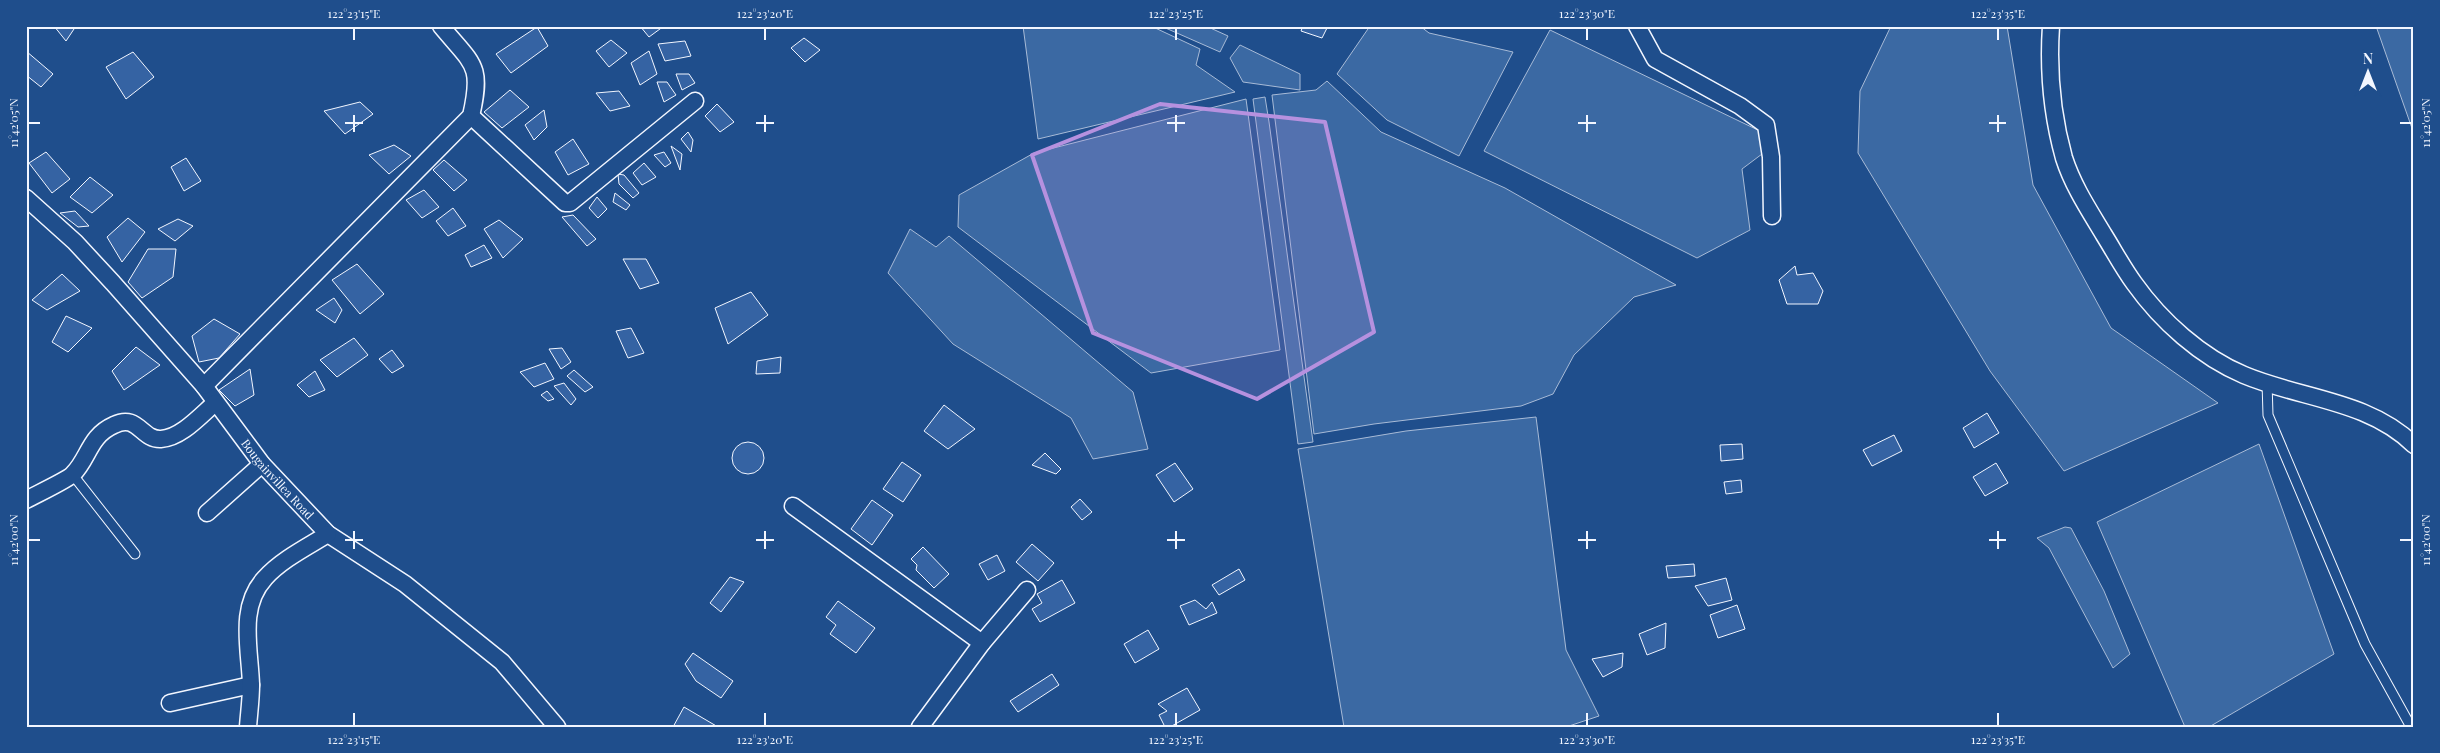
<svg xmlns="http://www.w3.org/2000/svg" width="2440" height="753" viewBox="0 0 2440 753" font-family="'Playfair Display',serif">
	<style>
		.water { fill: #3b69a3; stroke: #a8bbd7 }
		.building { fill: #3563a3; stroke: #f2f6ff }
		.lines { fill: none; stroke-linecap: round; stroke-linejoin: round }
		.service-casing { stroke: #f2f6ff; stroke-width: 11 }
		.minor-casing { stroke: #f2f6ff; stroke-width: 19 }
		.service { stroke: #1f4e8c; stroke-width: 9 }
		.minor { stroke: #1f4e8c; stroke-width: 16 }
		.marked { fill: #b691df; fill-opacity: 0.2; stroke: #b691df; stroke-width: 4; stroke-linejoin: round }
		.ticks { fill: none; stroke: #f2f6ff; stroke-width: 2 }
		.labels { text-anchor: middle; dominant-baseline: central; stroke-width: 4; stroke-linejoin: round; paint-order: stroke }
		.street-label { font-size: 12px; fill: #f2f6ff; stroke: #1f4e8c }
		.neatline { fill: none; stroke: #f2f6ff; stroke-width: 2 }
		.ticks-label { font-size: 12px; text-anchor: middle; fill: #f2f6ff }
	</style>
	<rect width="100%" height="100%" fill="#1f4e8c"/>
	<g class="water">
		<polygon points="1023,26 1151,26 1200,49 1196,65 1235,92 1038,139"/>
		<polygon points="1161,26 1206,26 1228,36 1220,52"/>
		<polygon points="1370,26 1420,26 1429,33 1513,52 1459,156 1387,120 1337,74"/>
		<polygon points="1891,26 2007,26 2033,185 2111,328 2218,403 2064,471 1990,371 1858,153 1860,91"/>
		<polygon points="2376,26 2414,26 2414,134"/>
		<polygon points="1550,30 1764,133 1766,151 1742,169 1750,230 1697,258 1484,151"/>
		<polygon points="1240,45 1300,74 1300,90 1243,82 1230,58"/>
		<polygon points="1327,81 1381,132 1505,188 1676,285 1634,297 1574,355 1553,394 1521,406 1374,424 1314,434 1272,95 1316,90"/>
		<polygon points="1265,97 1269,122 1313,442 1298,444 1253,99"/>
		<polygon points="1246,99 1280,350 1151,373 958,227 959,195 1034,153"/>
		<polygon points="910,229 936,247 949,236 1133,392 1148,449 1093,459 1071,418 953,344 888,273"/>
		<polygon points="1536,417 1566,650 1599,716 1566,727 1344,727 1298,449 1406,431"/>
		<polygon points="2259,444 2334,654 2209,727 2185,727 2097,522"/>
		<polygon points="2065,527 2071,528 2104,591 2130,654 2113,668 2049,548 2037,538"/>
	</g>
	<g class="building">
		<polygon points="54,26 76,26 66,41"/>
		<polygon points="640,26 664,26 649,37"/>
		<polygon points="1303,26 1328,26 1322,38 1301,31"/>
		<polygon points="537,27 548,46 511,73 496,54"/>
		<polygon points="804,38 820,50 805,62 791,48"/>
		<polygon points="611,40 627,53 609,67 596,51"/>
		<polygon points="685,41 691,56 665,61 658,44"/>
		<polygon points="26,51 53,74 41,87 26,75"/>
		<polygon points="649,51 657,74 640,85 631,63"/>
		<polygon points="133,52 154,77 126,99 106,67"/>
		<polygon points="676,74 689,74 695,83 682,90"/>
		<polygon points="657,82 667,82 676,95 664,102"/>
		<polygon points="510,90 529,107 502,128 484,112"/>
		<polygon points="619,91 630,106 610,111 596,93"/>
		<polygon points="360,102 373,114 345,134 324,111"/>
		<polygon points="717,104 734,122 720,132 705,116"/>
		<polygon points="544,110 547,127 534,140 525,125"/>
		<polygon points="688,132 693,140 691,152 681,139"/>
		<polygon points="573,139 589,164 568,175 555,152"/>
		<polygon points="394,145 411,156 389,174 369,155"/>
		<polygon points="671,146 682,154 680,170"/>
		<polygon points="46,152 70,179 52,193 29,163"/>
		<polygon points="664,152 671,163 665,167 654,155"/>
		<polygon points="186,158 201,181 184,191 171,167"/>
		<polygon points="444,160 467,180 454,191 433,170"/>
		<polygon points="644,163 656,177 642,185 633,173"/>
		<polygon points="618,174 624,175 639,193 633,198 619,184"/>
		<polygon points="90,177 113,195 92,213 70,197"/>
		<polygon points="424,190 439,207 422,218 406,200"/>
		<polygon points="615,193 630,205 626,210 613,202"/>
		<polygon points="597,197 607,209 598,218 589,208"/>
		<polygon points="453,208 466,226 448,236 436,221"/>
		<polygon points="75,211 89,226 78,227 60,213"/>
		<polygon points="573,215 596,239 587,246 562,217"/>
		<polygon points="128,218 145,232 122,262 107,237"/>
		<polygon points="178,219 193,226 175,241 158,229"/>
		<polygon points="499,220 523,239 503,258 484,229"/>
		<polygon points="484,245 492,258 471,267 465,255"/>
		<polygon points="148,249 176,249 173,277 142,298 128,282"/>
		<polygon points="623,259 646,259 659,283 640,289"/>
		<polygon points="357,264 384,294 360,314 332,280"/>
		<polygon points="1795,266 1797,275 1813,273 1823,291 1818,304 1787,304 1779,280"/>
		<polygon points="62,274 80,291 47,310 32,300"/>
		<polygon points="751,292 768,315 728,344 715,308"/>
		<polygon points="334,298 342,310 335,323 316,310"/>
		<polygon points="66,316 92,328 68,352 52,342"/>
		<polygon points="214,319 240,334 219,358 199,362 192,336"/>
		<polygon points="631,328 644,353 628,358 616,331"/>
		<polygon points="354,338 368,355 337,377 320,360"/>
		<polygon points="136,347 160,365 124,390 112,371"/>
		<polygon points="562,348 571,362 561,369 549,349"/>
		<polygon points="392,350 404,366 392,373 379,359"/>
		<polygon points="781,357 780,373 756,374 757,361"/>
		<polygon points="545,363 554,379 534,387 520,372"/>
		<polygon points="250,369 254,395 235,406 219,390"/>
		<polygon points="574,370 593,387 585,392 567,376"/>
		<polygon points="315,371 325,390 309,397 297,385"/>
		<polygon points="564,383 576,399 571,405 554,386"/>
		<polygon points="547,391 554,399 548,401 541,395"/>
		<polygon points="944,405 975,429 948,449 924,431"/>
		<polygon points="1987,413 1999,433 1974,448 1963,428"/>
		<polygon points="1894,435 1902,451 1872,466 1863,450"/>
		<circle cx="748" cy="458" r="16"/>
		<polygon points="1742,444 1743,459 1721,461 1720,445"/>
		<polygon points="1045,453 1061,469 1056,474 1032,465"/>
		<polygon points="902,462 921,475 903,502 883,489"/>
		<polygon points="1175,463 1193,489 1174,502 1156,475"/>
		<polygon points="1996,463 2008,483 1985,496 1973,477"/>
		<polygon points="1741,480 1742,492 1726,494 1724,482"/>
		<polygon points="1080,499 1092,512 1082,520 1071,507"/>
		<polygon points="872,500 893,515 872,545 851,529"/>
		<polygon points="1032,544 1054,563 1038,581 1016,562"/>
		<polygon points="923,547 949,574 934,588 916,570 917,565 911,559"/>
		<polygon points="997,555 1005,571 988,580 979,564"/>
		<polygon points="1694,564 1695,576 1668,578 1666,566"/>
		<polygon points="1239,569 1245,580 1219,595 1212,585"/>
		<polygon points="730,577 744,582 721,612 710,603"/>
		<polygon points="1726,578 1732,600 1708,606 1695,586"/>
		<polygon points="1062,580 1075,603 1040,622 1032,609 1042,603 1037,594"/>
		<polygon points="1195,600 1206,609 1212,602 1217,613 1189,625 1180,606"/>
		<polygon points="838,601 875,628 856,653 830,634 836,625 826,617"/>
		<polygon points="1737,605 1745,629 1718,638 1710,615"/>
		<polygon points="1666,623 1665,648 1647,655 1639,634"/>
		<polygon points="1148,630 1159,649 1135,663 1124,644"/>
		<polygon points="693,653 733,681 721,698 696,681 685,664"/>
		<polygon points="1623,653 1622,667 1603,677 1592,659"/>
		<polygon points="1052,674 1059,685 1018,712 1010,701"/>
		<polygon points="1187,688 1200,710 1170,727 1165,727 1159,715 1167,711 1158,704"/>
		<polygon points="684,707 718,727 673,727"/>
	</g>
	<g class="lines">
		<defs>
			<g id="service">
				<polyline points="2267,382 2268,415 2365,644 2411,727"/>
				<polyline points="73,475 135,554"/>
			</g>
			<g id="minor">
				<polyline points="1637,26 1655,59 1740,106 1766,125 1771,157 1772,216"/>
				<path d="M2051,26c-3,44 1,89 13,132 9,28 25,52 40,77 10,16 19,33 30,48 27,38 67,74 110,92 57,24 124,25 170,70"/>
				<polyline points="471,116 565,203 570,203 695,101"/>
				<path id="s1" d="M26,198l49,44 38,41 91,103 58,78 66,70 77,50 97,78 55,65"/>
				<path d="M204,386l267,-270c12,-52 2,-51 -30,-90"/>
				<path d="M26,500c9,-5 43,-21 47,-26 16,-16 16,-38 41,-49 24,-12 27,15 47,14 20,-1 40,-24 54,-36"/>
				<polyline points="793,506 982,643"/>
				<polyline points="207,513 262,464"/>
				<polyline points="170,703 251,685"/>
				<path d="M248,727c1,-14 3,-28 3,-42 -1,-36 -13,-78 14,-107 16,-18 42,-31 63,-44"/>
				<polyline points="920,727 982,643 1027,590"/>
			</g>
		</defs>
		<use href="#service" class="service-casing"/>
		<use href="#minor" class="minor-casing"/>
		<use href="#service" class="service"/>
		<use href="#minor" class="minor"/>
	</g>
	<path class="marked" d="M1160,104l165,18 49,210 -117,67 -164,-66 -61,-178z"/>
	<path class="ticks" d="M354,28v12M765,28v12M1176,28v12M1587,28v12M1998,28v12M354,115v17M765,115v17M1176,115v17M1587,115v17M1998,115v17M28,123h12M345,123h18M756,123h18M1167,123h18M1578,123h18M1989,123h17M2400,123h12M354,531v18M765,531v18M1176,531v18M1587,531v18M1998,531v18M28,540h12M345,540h18M756,540h18M1167,540h18M1578,540h18M1989,540h17M2400,540h12M354,713v13M765,713v13M1176,713v13M1587,713v13M1998,713v13"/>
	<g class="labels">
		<g class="street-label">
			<text stroke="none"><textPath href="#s1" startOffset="378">Bougainvillea Road</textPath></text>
		</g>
	</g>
	<rect width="2440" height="753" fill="none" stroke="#1f4e8c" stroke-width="55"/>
	<g transform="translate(2368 72)" stroke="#1f4e8c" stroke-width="4" paint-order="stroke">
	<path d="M0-4L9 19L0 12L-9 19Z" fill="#f2f6ff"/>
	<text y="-8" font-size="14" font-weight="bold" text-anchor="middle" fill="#f2f6ff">N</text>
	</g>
	<rect x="28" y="28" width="2384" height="698" class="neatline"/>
	<g class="ticks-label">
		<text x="354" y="18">122°23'15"E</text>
		<text x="765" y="18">122°23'20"E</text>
		<text x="1176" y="18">122°23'25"E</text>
		<text x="1587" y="18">122°23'30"E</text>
		<text x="1998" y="18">122°23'35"E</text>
		<text transform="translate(14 123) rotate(-90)" y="4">11°42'05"N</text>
		<text transform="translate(2426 123) rotate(-90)" y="4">11°42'05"N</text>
		<text transform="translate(14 540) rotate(-90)" y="4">11°42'00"N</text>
		<text transform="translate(2426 540) rotate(-90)" y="4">11°42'00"N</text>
		<text x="354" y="744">122°23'15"E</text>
		<text x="765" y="744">122°23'20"E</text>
		<text x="1176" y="744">122°23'25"E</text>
		<text x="1587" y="744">122°23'30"E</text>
		<text x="1998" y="744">122°23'35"E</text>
	</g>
</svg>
